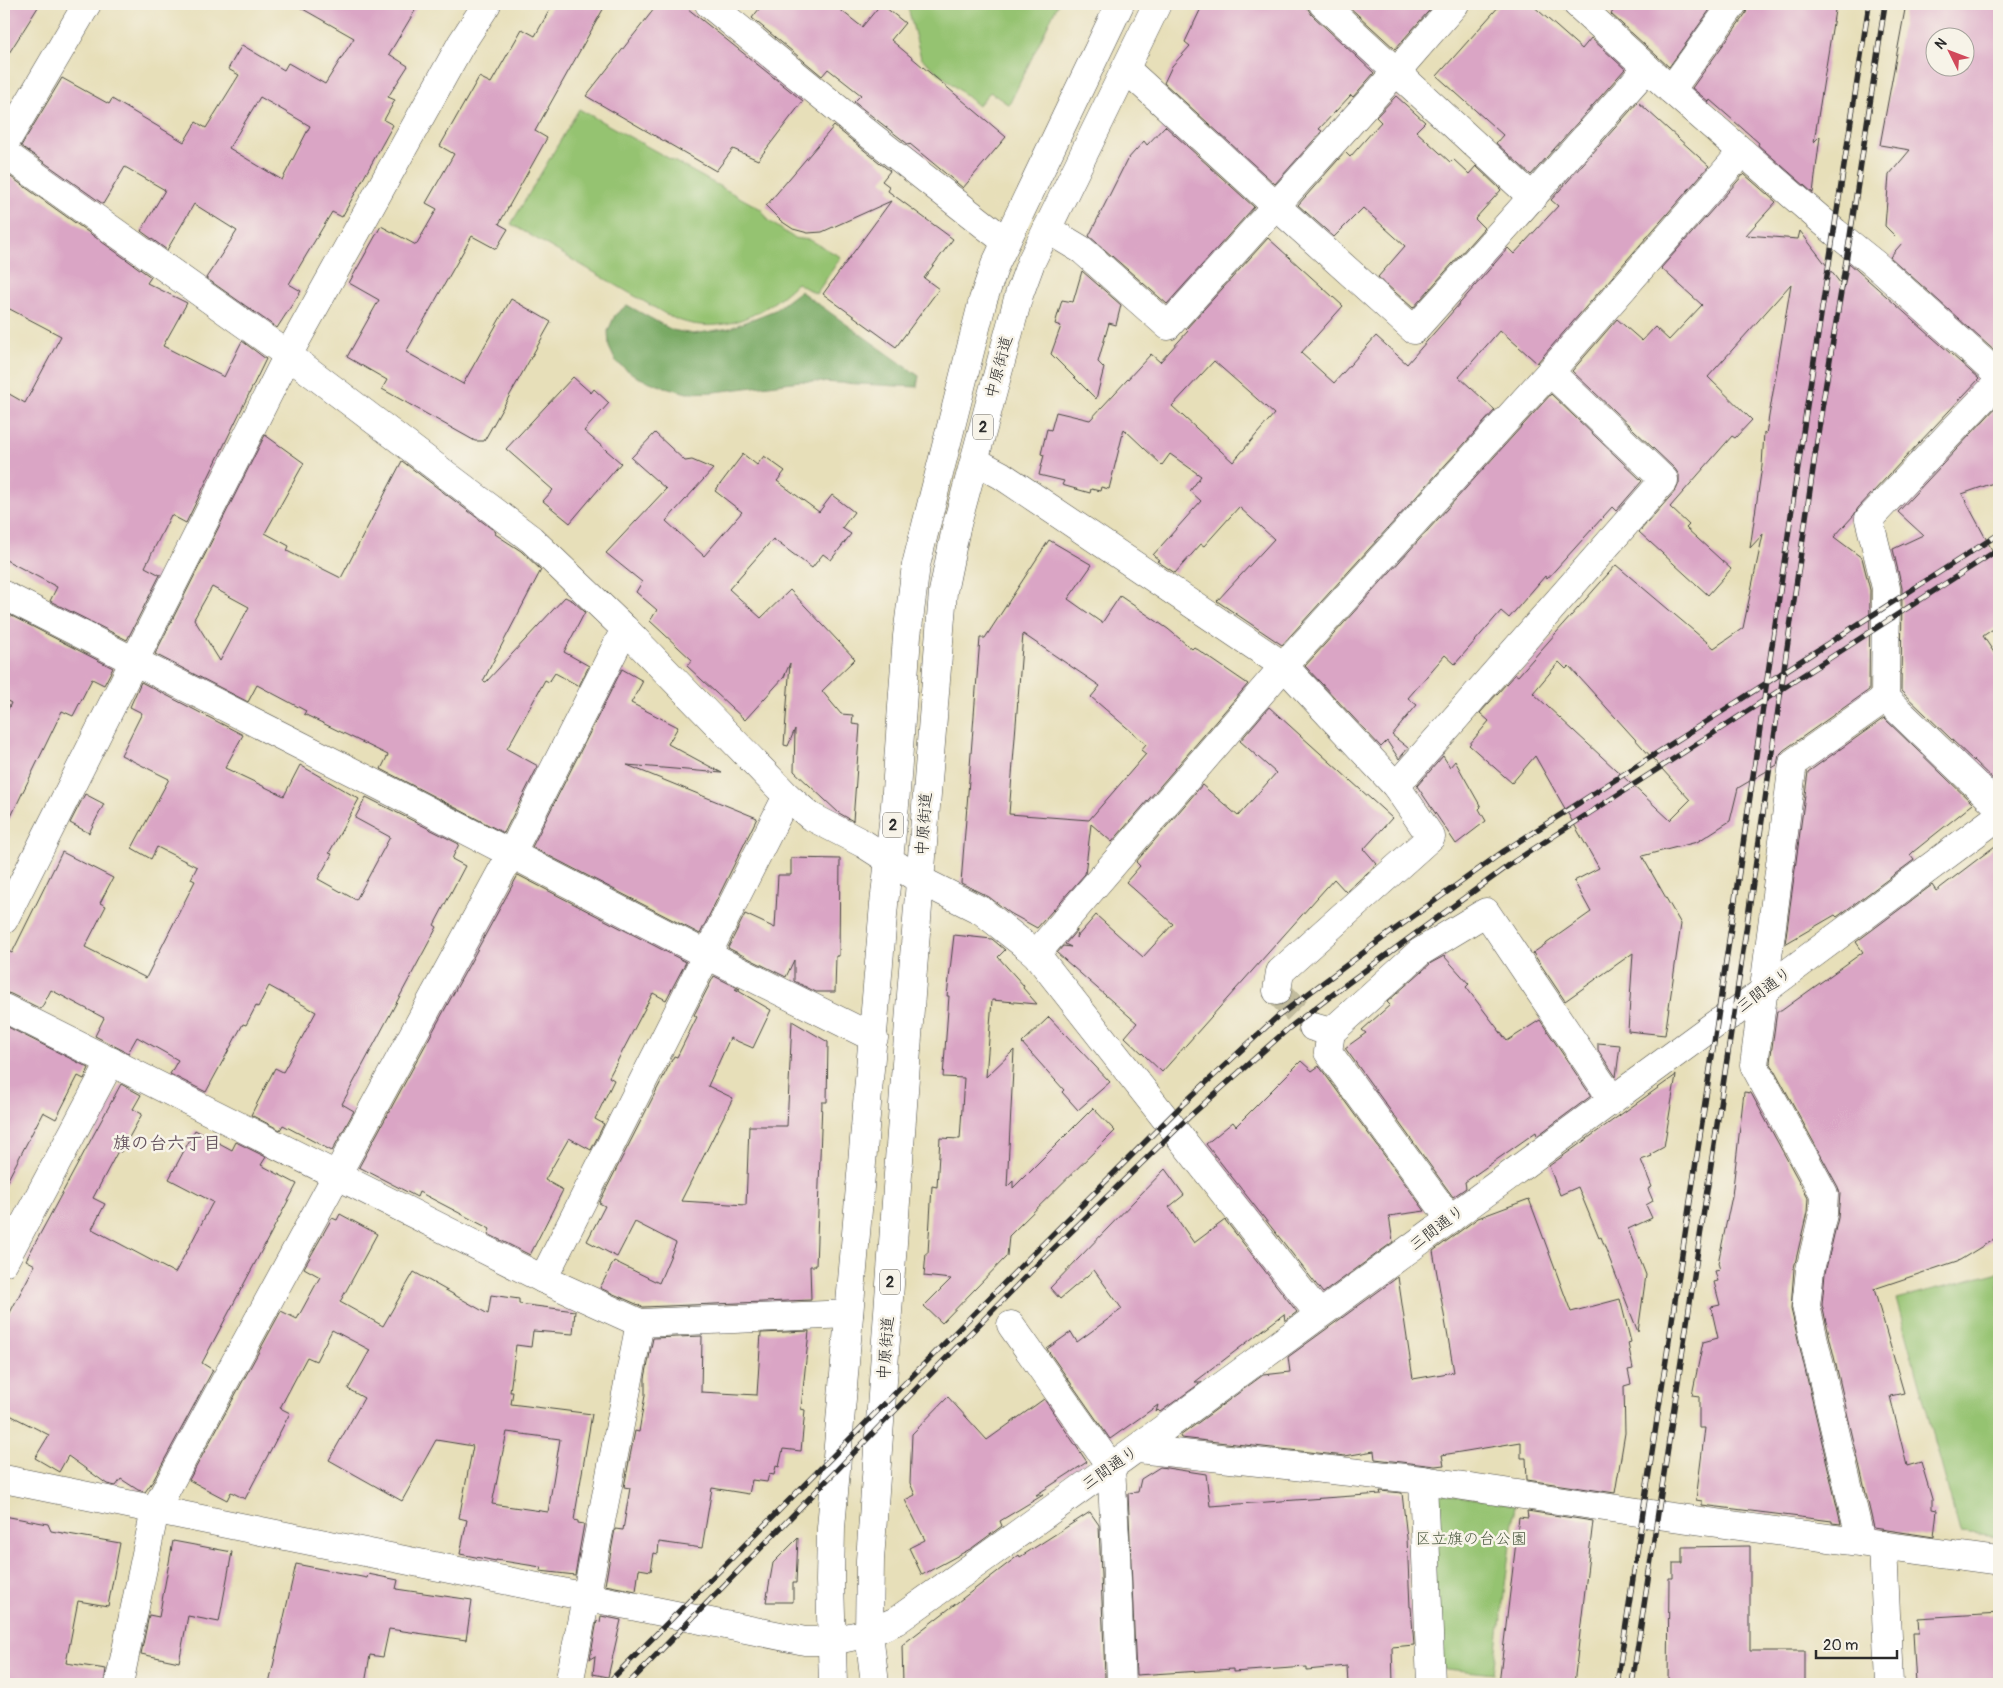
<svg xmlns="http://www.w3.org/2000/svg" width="2003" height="1688" viewBox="0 0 2003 1688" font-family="Pangolin,'Klee One',sans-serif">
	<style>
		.green { fill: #95c371; stroke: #60774e }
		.forest { fill: #78a963; stroke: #526a47 }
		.building { fill: #daa5c5; fill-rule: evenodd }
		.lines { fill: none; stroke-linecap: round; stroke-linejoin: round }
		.minor-tunnel { stroke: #c1bb9d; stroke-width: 28; stroke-dasharray: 28 14; stroke-linecap: butt }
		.minor-casing { stroke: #474640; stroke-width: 29 }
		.tertiary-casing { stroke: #474640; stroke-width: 29 }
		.primary-casing { stroke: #474640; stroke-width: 29 }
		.minor { stroke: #fff; stroke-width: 28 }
		.tertiary { stroke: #fff; stroke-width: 28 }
		.primary { stroke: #fff; stroke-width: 28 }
		.rail-casing { stroke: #2b2b2b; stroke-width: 5.5 }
		.rail { stroke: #f7f3e8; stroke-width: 4; stroke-dasharray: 11; stroke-linecap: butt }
		.labels { text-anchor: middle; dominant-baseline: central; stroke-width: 5; stroke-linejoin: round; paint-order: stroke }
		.shield { fill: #f7f3e8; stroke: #686764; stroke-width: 1 }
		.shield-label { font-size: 15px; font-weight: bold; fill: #2b2b2b }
		.street-label { font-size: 16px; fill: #2b2b2b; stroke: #f7f3e8 }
		.park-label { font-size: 16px; fill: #4b5940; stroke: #f7f3e8 }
		.neighbourhood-label { font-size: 18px; font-weight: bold; fill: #685661; stroke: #f7f3e8 }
	</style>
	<rect width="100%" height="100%" fill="#f7f3e8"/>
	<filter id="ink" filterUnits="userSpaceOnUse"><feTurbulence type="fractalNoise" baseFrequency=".02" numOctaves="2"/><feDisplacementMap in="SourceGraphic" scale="10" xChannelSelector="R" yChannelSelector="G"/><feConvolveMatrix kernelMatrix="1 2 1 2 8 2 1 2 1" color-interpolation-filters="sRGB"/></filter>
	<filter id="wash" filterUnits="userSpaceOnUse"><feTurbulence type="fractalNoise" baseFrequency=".0096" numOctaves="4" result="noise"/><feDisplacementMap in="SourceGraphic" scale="20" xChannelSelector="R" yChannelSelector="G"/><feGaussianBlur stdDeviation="1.12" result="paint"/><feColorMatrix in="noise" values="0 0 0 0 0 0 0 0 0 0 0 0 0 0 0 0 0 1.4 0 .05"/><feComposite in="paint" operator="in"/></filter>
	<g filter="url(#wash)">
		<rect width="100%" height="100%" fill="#e7dfb9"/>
		<g class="green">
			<polygon points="907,4 1058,4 1009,105 990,92 978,106 921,58"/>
			<path d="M579,109l182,100 8,12 25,17 16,2 31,17 -25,37 -19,-11c-35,34 -81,56 -128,33l-158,-92z"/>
			<polygon points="1999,1272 1999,1537 1960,1533 1896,1299"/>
			<polygon points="1431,1492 1515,1505 1494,1674 1437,1668"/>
		</g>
		<polygon class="forest" points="800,291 919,376 917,387 800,381 715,392 687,393 658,385 637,377 616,362 609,347 608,331 615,315 627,305 672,330 693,334 730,328 775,310"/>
		<g id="blocks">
			<g class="building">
				<polygon points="4,4 40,4 4,61"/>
				<path d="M294,4h125l-30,50 19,12 -20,31 7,3 -11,20 9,5 -51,92 -10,-5 -43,72 12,7 -24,37 -71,-50 31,-47 -43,-27 -27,46 -26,-19 24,-41 -40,-23 -22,37 -82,-58 41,-68 47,26 3,-5 72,43 12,-20 10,6 33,-53 -11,-6 14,-24 42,25 4,-7 37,21 29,-46zM260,97l50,29 -28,54 -53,-32z"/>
				<polygon points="553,4 606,4 535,131 547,138 499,224 508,229 496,249 472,236 406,352 463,384 511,299 551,322 484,441 475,441 382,389 387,380 347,357 379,300 349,283 381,226 416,245 437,209 426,203 454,154 440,146 479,77 491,83 522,29 535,36"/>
				<polygon points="658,4 682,4 803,101 758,160 733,149 716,171 586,96"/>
				<polygon points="763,4 833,4 862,27 881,4 905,23 891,40 1006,137 963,188 910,144 909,145 854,102 861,95 828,69 822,76 752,18"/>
				<polygon points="1203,4 1308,4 1308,9 1312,15 1374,73 1353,97 1351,95 1319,129 1322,131 1275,184 1164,83 1172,66 1190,46 1185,42"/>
				<polygon points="1346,4 1435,4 1395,49"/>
				<polygon points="1501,4 1531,4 1582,49 1591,38 1625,69 1531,175 1496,143 1503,135 1437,76"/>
				<polygon points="1618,4 1714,4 1669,67 1611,14"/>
				<polygon points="1748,4 1836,4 1814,142 1820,136 1813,193 1758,145 1759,143 1710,100 1709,102 1692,88 1746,13"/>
				<path d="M1906,4h93v351l-109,-98 12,-14 -17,-17 4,-51 21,-25 -30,-5zM1936,38h30v30h-30z"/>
				<polygon points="1396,96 1425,122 1416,131 1450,162 1453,159 1469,174 1476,166 1501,190 1475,219 1484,228 1413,308 1378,277 1405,246 1363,208 1334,237 1298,205 1345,152 1350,157 1381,122 1376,117"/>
				<path d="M1638,102l71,64 -172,197 -37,-33 -41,47 36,33 -213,235 -65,-44 57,-62 -35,-32 -35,39 -3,-2 -26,29 -18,-12 2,-1 -6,-5 48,-54 -11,-10 11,-15 -31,-22 -8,11 -38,-36 -15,60 -8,-2 -1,4 -9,-2 -1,4 -28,-8 2,-4 -25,-6 5,-20 -3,-1 6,-25 4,1 5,-18 34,8 61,-66 9,8 28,-31 -2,-2 82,-91 75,68 -42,47 33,30 42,-47 31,28 101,-116 6,6 44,-48 -7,-6zM1214,361l60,53 -41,48 -61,-56z"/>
				<polygon points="834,126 890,171 882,181 890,187 888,191 953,239 924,278 939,289 896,347 823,294 891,201 822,232 808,233 793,229 781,221 766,206"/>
				<polygon points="1165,126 1254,207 1167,304 1089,236 1127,160 1144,141 1147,145"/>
				<polygon points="4,172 151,277 147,283 187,303 163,346 224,377 242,341 266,359 186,523 171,515 145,567 160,575 127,640 50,601 57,587 4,559 4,391 25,403 61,336 4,306"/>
				<path d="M1744,174l32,28 -30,33 52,4 2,-8 44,57 5,-25 130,116 -121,129 -4,7 -20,22 28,21 8,32 -1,100 -85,60 -5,5 -2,10 -39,23 -8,33 -33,21 -55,14 39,68 -16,111 -37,-4 5,-78 -68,48 -32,-48 58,-41 -17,-31 25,-13 -64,-112 -23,27 -43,-38 20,-24 -9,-8 35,-39 3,2 98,-111 98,83 29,-20 20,-94 -13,14 12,-82 2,-34 2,2 25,-150 -83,93 44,43 -17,18 -3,-2 -62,71 19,18 -3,3 45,41 -23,26 -69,-63 37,-42 3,-7v-8l-4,-6 -103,-98 45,-52 25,22 13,-14 14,13 33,-35 -41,-37zM1559,662l7,7 3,-3 121,134 -20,20 -137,-127z"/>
				<polygon points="1082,271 1121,305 1116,325 1109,323 1098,362 1104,368 1096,399 1051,354 1061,326 1055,324 1062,300 1073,302"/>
				<polygon points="573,377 591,393 594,389 609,403 584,431 621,463 570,523 543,501 553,490 506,449"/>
				<polygon points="1551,394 1642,481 1616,511 1612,507 1547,579 1545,576 1509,618 1501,611 1455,664 1445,655 1408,698 1417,705 1392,735 1408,748 1399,759 1387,741 1381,747 1305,666"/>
				<polygon points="1999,404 1999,481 1962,494 1999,563 1999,625 1983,636 1999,660 1998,784 1901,691 1902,588 1893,549 1923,535 1898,512"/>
				<polygon points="655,433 685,461 692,460 713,469 666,521 704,556 742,512 715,491 743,454 757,465 764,456 785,471 777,481 819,512 832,495 854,512 842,528 851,534 831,560 823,554 812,568 773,539 729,589 761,618 790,590 855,659 822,691 841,714 853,715 852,724 860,725 853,821 839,813 794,771 795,729 788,746 784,745 790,663 784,677 745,720 687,666 692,660 650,621 657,610 636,592 642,582 606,553 666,489 631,458"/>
				<path d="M265,435l39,28 -39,70 24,13 -2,5 54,27 61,-117 94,71 -1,2 26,17 20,19 -58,111 3,1 79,-85 8,4 12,11 -21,40 25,14 -10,20 -24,-13 -6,9 -4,-2 -38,69 31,17 -34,67 -123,-64 7,-14 -84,-41 2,-3 -49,-26 -9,17 -93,-48zM212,587l37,20 -29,54 -26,-42z"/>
				<path d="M1049,540l43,25 -24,34 34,24 18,-27 48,33 24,20 2,-2 54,37 -136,158 -21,-18 -6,50 -48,54 -27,-15 -21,-16 -28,-14 19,-245h5zM1023,634l77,52 -9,11 55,47 -5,6 5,4 -57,66 -80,-6z"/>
				<polygon points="4,612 113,668 104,685 92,679 73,716 62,711 4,831 4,718 11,703 4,699"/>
				<polygon points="622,669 643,681 631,703 678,727 668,744 722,773 627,765 757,818 700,934 532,847"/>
				<polygon points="141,682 243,735 225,768 284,796 300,765 359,799 329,853 332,854 318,879 356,900 390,837 355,818 366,797 459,844 452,859 465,866 434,925 437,927 342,1104 354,1111 332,1151 283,1125 280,1130 251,1115 275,1068 283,1072 316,1012 269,986 258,1007 256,1006 246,1025 243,1024 206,1092 170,1074 178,1060 137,1037 128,1053 95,1036 104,1018 51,990 41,1009 11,994 4,992 4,949 12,953 62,852 113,878 100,903 106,906 85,947 146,978 195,881 191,879 197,867 157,847 151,859 132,848 169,779 121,755 142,713 130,707"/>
				<polygon points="1269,707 1392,818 1364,849 1377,864 1346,892 1334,879 1162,1072 1125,1037 1137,1023 1057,953 1063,946 1071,947 1065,944 1077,930 1076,938 1096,915 1143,957 1173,924 1126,882 1140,866 1136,862 1202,785 1238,816 1276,773 1240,741"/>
				<polygon points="1884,718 1973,804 1913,852 1910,855 1914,860 1837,917 1835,915 1785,944 1808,772"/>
				<polygon points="1443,756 1450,767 1455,761 1481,807 1479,809 1486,821 1456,844 1417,786"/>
				<polygon points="85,794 104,804 89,833 70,823"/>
				<polygon points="1999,843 1999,1236 1960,1260 1874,1289 1904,1393 1890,1396 1907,1466 1921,1462 1932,1499 1932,1509 1937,1510 1934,1537 1874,1528 1822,1305 1825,1273 1838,1218 1840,1194 1838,1187 1770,1062 1777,1011 1781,1011 1863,952 1856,942 1932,885 1936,891"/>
				<polygon points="791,858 840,859 839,956 836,956 835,992 816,992 794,981 794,960 786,977 728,948 745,914 775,928 778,875 791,875"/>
				<polygon points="518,875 686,962 666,1000 653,993 609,1077 614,1080 595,1119 604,1124 591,1150 569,1138 545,1180 563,1190 530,1255 488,1234 490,1229 419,1192 417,1197 359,1167"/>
				<polygon points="954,935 992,939 1005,950 998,957 1024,986 1023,988 1037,1004 992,1000 986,1077 1014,1050 1007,1187 1013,1181 1013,1188 1093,1108 1115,1131 1009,1236 1007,1256 942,1323 924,1306 951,1279 924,1276 926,1253 928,1253 932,1186 937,1187 940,1138 960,1139 964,1078 943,1077 949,996 947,996"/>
				<polygon points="1444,956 1469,984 1466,987 1507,1041 1540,1020 1591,1096 1537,1136 1536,1132 1465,1182 1466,1188 1453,1197 1345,1048 1366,1033 1362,1030 1390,1005 1387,1002 1431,963"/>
				<polygon points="714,976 740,989 735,989 771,1010 753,1048 730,1038 708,1086 733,1098 681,1201 746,1205 749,1126 787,1126 792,1021 828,1042 827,1102 822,1102 816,1266 810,1266 811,1300 643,1307 600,1288 614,1261 659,1283 676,1243 635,1222 617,1257 587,1241 605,1206 599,1203 674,1056 677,1057 697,1017 694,1015"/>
				<polygon points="1049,1017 1110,1082 1078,1110 1062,1092 1064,1090 1022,1043"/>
				<polygon points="4,1025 89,1068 84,1079 78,1076 56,1119 43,1112 4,1187"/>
				<polygon points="1598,1043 1620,1045 1616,1077 1598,1050"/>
				<polygon points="1301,1061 1312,1071 1319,1066 1425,1211 1389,1216 1393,1242 1323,1293 1206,1144 1233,1122 1236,1126"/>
				<polygon points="1676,1075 1664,1147 1651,1154 1652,1156 1641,1160 1652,1187 1648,1189 1653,1201 1646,1205 1652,1218 1628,1229 1646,1275 1638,1332 1601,1237 1599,1238 1578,1187 1560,1195 1549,1166"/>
				<polygon points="121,1084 141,1095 133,1109 142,1114 121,1152 118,1151 93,1198 105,1204 92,1229 175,1273 213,1202 169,1179 195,1130 232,1150 236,1142 266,1157 261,1165 297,1184 202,1363 213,1370 153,1481 145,1492 138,1490 121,1479 116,1486 107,1484 68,1456 59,1472 35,1458 49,1435 4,1412 4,1324 35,1265 26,1260"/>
				<polygon points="1744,1092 1751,1093 1808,1198 1807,1212 1794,1268 1791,1309 1841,1524 1832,1523 1832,1521 1702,1505 1702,1501 1696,1500 1705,1428 1699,1428 1699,1396 1692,1395 1703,1342 1718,1338 1711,1307 1720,1305 1714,1282 1718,1281 1715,1271 1720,1270 1718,1263 1732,1196"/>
				<polygon points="1165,1169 1184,1195 1169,1207 1194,1243 1225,1220 1297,1312 1285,1321 1284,1314 1195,1382 1202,1382 1160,1412 1158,1410 1156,1412 1158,1405 1110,1439 1047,1349 1071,1332 1077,1342 1122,1309 1094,1270 1060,1299 1050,1288"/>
				<polygon points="1529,1199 1571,1312 1620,1299 1631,1342 1628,1343 1633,1369 1628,1370 1631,1384 1624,1386 1625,1433 1615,1493 1527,1480 1526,1458 1521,1458 1521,1442 1442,1455 1444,1465 1435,1466 1375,1459 1374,1451 1345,1456 1181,1438 1180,1436 1263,1375 1290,1372 1288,1357 1398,1277 1413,1379 1454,1372 1433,1251 1478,1218"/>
				<path d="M340,1214l37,20 -37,68 43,24 31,-54 74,42 3,-19 28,4v5l56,7 -2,23 -40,-3 -2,16 -15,-2 -6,47h3l-2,12 81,10 -18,106 4,1v2l6,1 -9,51 -35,-4 1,-4 -45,-7v1l-36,-7 7,-34 -8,-2 14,-72 -37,-6 -34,61 -73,-41 35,-62 -16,-9 22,-39 -38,-20 -16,31 -9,-4 -27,51 10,5 -45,86 -14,-7 -4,8 -38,-20 92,-169 16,8 23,-42 -16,-9 28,-50 5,2zM507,1432l53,7 -12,73 -56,-8z"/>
				<polygon points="809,1331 801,1409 805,1410 801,1451 783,1449 779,1467 776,1466 774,1475 769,1474 767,1482 752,1480 749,1494 712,1488 702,1548 659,1542 658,1554 654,1553 651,1571 639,1569 636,1591 605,1585 615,1529 623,1530 630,1488 624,1487 635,1431 639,1432 645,1395 645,1378 653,1338 702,1336 701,1392 757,1395 761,1333"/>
				<polygon points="948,1397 987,1440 1044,1399 1087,1462 1036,1495 1043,1495 1000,1521 1002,1526 972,1548 922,1575 909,1548 925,1540 905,1500 915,1495 910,1483 912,1434"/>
				<polygon points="1160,1467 1206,1474 1210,1506 1381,1494 1380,1491 1402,1493 1407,1538 1410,1607 1411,1607 1414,1645 1392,1647 1393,1684 1348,1684 1347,1666 1307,1670 1307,1667 1233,1672 1233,1669 1136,1675 1128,1493 1138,1492 1141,1479"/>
				<polygon points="1527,1511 1593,1521 1574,1684 1499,1684 1519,1517 1528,1518"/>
				<polygon points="1090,1512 1099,1525 1105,1676 1104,1684 903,1684 902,1645 1019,1555 1020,1557"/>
				<polygon points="4,1516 48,1524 51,1531 120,1543 108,1606 78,1601 66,1663 106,1669 104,1684 20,1684 4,1681"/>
				<polygon points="798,1538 796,1583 793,1583 793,1602 766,1602 773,1563"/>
				<polygon points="173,1541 232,1552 219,1622 188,1616 179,1662 141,1654 149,1615 159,1617"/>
				<polygon points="1750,1546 1750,1651 1805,1651 1805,1684 1668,1684 1669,1578 1673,1578 1673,1563 1682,1563 1682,1547"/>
				<polygon points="296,1564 367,1578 368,1574 398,1580 396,1589 472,1600 466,1640 389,1629 383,1657 370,1655 365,1684 269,1684"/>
				<polygon points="1999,1613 1999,1684 1916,1684 1913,1633 1919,1633 1918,1618"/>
				<polygon points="601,1616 621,1620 608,1677 593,1674 595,1656 590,1659 597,1621 600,1622"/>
			</g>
		</g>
	</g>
	<g filter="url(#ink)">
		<use href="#blocks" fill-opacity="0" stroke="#474640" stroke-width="1"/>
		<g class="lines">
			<polyline class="minor-tunnel" points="1277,991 1313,1027"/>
			<defs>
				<g id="minor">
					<polyline points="709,4 870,135 1005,241"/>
					<polyline points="1323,4 1533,198"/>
					<polyline points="1577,4 1671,90 1835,232 1875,264 1999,376"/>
					<polyline points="1126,69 1276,206 1414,330 1647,68"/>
					<polyline points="1671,90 1733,4"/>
					<polyline points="4,145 87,4"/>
					<polyline points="4,153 288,355 531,539 625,629 787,796 810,816 864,844 920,880 982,911 1036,954 1319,1314"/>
					<polyline points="1047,229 1082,250 1168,326 1396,72 1455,4"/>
					<polyline points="975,461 1001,475 1284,666 1396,786 1431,837 1280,972 1277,991"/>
					<polyline points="4,595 394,793 707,955 874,1038"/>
					<polyline points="1885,698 1886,588 1869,519 1999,382"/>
					<polyline points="1396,786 1664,480 1550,372"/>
					<polyline points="4,920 288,355 461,44 487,4"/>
					<polyline points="1036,954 1284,666 1550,372 1742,152"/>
					<polyline points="4,1008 543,1279 640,1323 849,1314"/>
					<polyline points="1313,1027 1331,1032 1420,952 1486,912 1612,1099"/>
					<polyline points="1331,1032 1328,1052 1450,1219"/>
					<polyline points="4,1262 111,1061"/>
					<polyline points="543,1279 787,796"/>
					<polyline points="1011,1325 1111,1467 1116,1553 1121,1684"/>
					<polyline points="1138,1449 1423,1480 1658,1515 1999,1561"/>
					<polyline points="4,1479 805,1641 832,1641 869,1633"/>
					<polyline points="1423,1480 1431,1684"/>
					<polyline points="1861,1542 1806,1306 1810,1270 1823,1214 1824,1194 1754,1065 1793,763 1885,698 1999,807"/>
					<polyline points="1883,1545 1889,1684"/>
					<polyline points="119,1684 155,1510 511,854 625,629"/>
					<polyline points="569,1684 640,1323"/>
				</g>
				<path id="tertiary" d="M869,1633l27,-12c276,-196 548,-398 821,-598l17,-10 265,-197"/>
				<g id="primary">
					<polyline points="833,1684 830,1581 831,1528 884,904 895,805 907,636 916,565 983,300 995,265 1120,4"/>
					<polyline points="875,1684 869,1633 870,1560 911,995 943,592 956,528 1019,295 1031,262 1157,4"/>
				</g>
			</defs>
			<use href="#minor" class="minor-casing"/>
			<use href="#tertiary" class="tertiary-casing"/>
			<use href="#primary" class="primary-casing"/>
			<use href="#minor" class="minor"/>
			<use href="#tertiary" class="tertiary"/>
			<use href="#primary" class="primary"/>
			<defs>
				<g id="rail">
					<polyline points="607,1684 1034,1253 1182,1105 1277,1017 1383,938 1504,851 1999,534"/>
					<polyline points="628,1684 1040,1262 1189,1117 1289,1028 1348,983 1515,861 1999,549"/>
					<polyline points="1617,1684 1717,1023 1806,412 1869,4"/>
					<polyline points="1632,1684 1734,1013 1821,414 1849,243 1885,4"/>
				</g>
			</defs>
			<use href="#rail" class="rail-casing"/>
			<use href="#rail" class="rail"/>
		</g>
	</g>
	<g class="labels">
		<g class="shield">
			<rect x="973" y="414.5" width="20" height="25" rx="4"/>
			<rect x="883" y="812.5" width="20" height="25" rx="4"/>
			<rect x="880" y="1269.5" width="20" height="25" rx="4"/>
		</g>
		<g class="shield-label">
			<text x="983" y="427">2</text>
			<text x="893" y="825">2</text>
			<text x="890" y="1282">2</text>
		</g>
		<g class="street-label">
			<text transform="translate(999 367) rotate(-75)">中原街道</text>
			<text transform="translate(924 824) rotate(-86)">中原街道</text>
			<text transform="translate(1764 990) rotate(-37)">三間通り</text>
			<text transform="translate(1437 1228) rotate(-37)">三間通り</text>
			<text transform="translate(886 1348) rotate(-86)">中原街道</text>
			<text transform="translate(1110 1468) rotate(-35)">三間通り</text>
		</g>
		<g class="park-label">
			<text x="1471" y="1539">区立旗の台公園</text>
		</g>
		<g class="neighbourhood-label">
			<text x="167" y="1143">旗の台六丁目</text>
		</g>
	</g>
	<rect width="2003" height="1688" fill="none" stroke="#f7f3e8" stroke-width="20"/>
	<g transform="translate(1950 52) rotate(312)"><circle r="24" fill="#f7f3e8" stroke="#a5a39c"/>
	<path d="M0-4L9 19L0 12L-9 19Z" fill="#d1495b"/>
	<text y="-8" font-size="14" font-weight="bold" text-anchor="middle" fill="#2b2b2b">N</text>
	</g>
	<path d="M1816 1650v8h81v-8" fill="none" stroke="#2b2b2b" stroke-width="2.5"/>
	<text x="1823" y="1650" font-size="15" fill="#2b2b2b" stroke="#f7f3e8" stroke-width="4" paint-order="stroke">20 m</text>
</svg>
